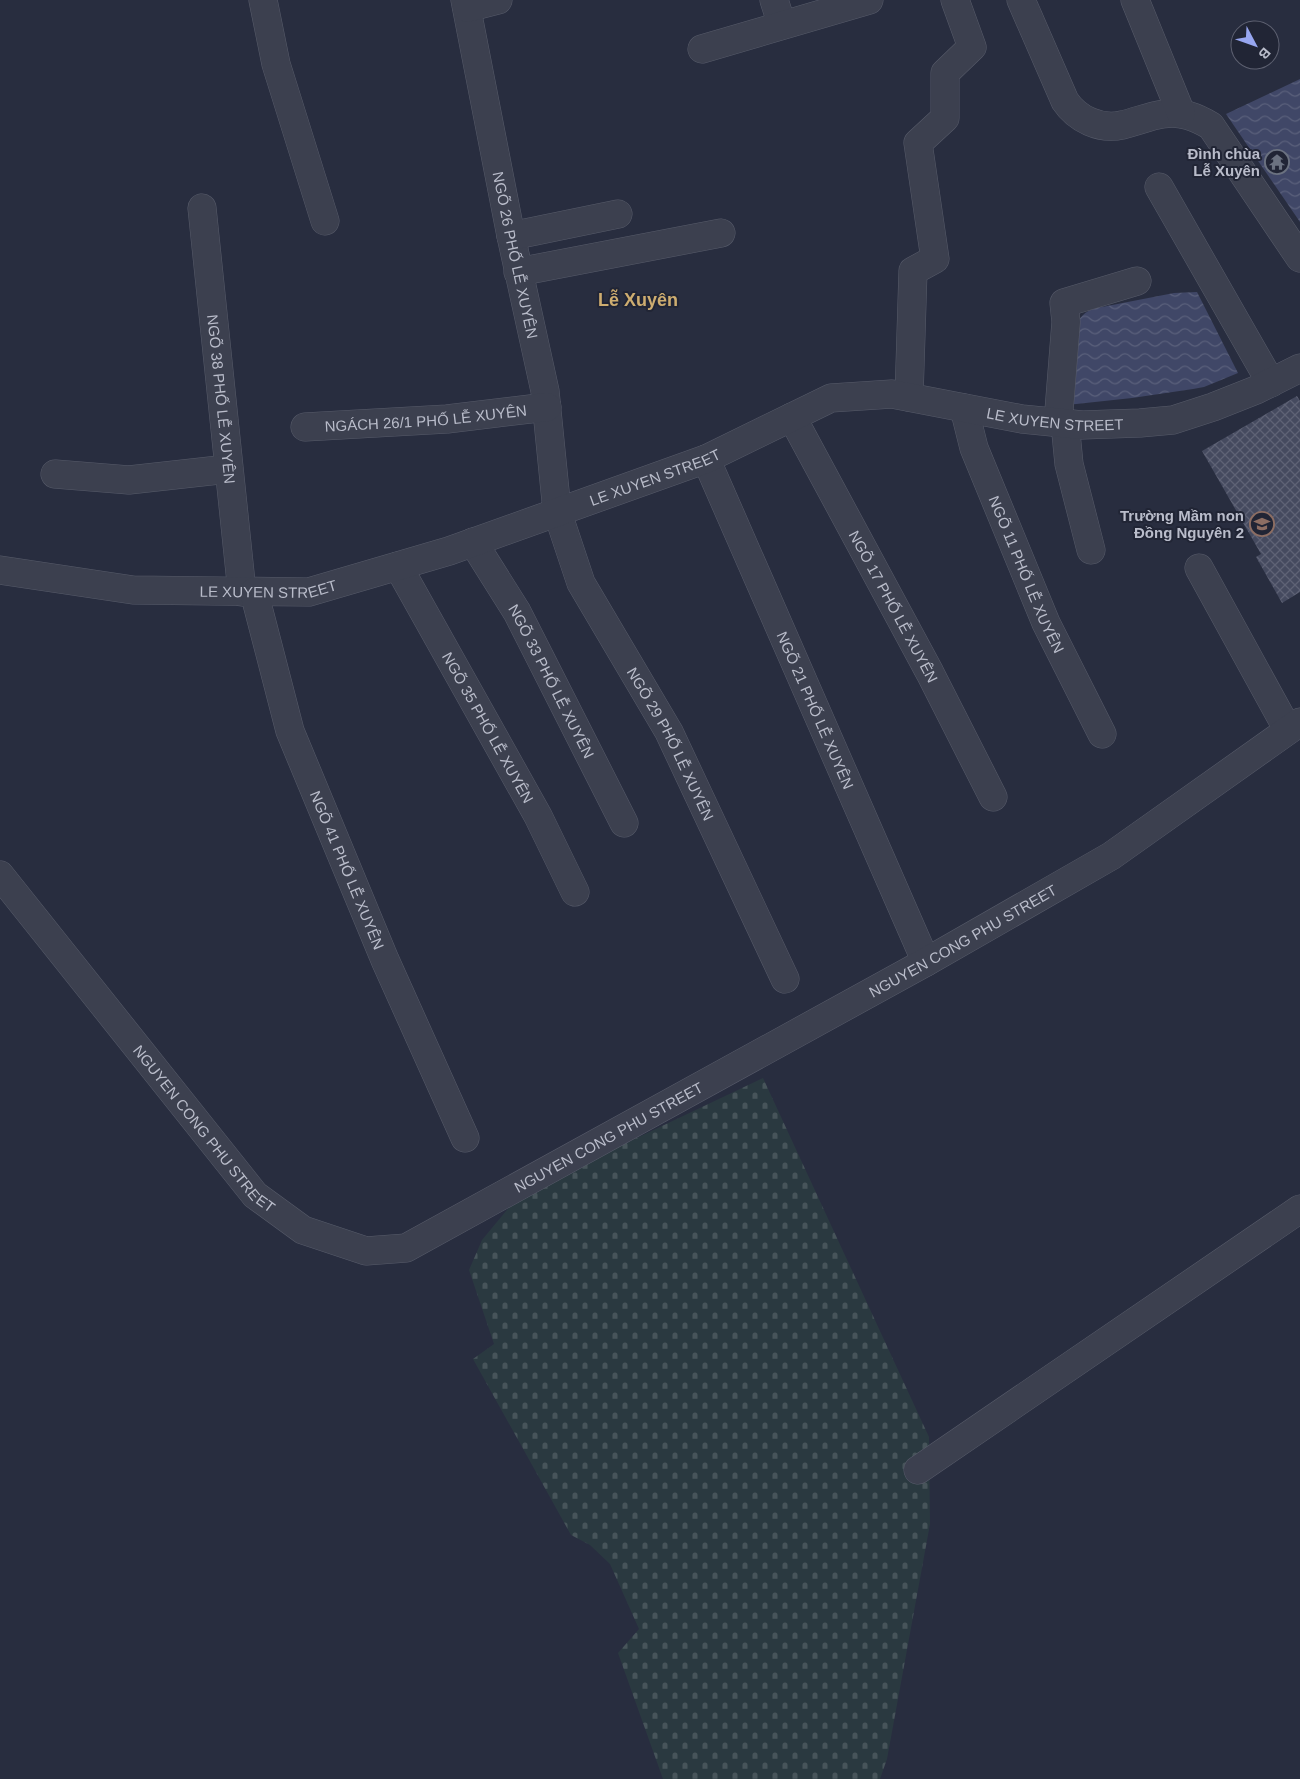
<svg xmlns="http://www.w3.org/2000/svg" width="1300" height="1779" viewBox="0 0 1300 1779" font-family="Helvetica,sans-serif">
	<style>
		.cemetery { fill: url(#cemetery-stones) }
		.water { fill: url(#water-waves) }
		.building { fill: url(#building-cross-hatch) }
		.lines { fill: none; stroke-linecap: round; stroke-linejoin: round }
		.minor-casing { stroke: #575b6a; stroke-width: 29 }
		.minor { stroke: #3c404f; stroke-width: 28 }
		.labels { text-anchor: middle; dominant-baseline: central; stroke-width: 4; stroke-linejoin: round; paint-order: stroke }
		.poi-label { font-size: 15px; font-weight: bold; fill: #b9bcca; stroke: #212535; text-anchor: end }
		.street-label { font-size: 15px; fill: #b9bcca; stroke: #212535 }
		.quarter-label { font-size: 18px; font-weight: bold; fill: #cead70; stroke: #212535 }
	</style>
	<defs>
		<pattern id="cemetery-stones" width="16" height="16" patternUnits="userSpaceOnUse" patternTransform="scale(1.25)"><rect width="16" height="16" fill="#2a3940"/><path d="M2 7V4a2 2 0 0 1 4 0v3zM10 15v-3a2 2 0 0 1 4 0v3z" fill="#47545a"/></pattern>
		<pattern id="water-waves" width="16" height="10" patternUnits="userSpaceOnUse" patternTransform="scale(1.25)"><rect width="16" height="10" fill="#404767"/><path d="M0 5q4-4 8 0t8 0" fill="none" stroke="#5a607b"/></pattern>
		<pattern id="building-cross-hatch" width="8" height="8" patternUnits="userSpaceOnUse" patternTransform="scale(1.25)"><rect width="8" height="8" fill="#454a5f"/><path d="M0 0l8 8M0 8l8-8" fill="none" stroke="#5e6275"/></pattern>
	</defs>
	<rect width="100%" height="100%" fill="#282d3f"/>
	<polygon class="cemetery" points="763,1078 929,1437 930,1524 887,1759 880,1779 663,1779 618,1653 639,1629 610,1564 590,1545 571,1535 473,1359 494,1344 469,1270 482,1240 521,1193"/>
	<g class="water">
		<polygon points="1300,79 1300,222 1226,114"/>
		<path d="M1197,292l41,81 -34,14 -11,2 -61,9 -65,7 10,-83c8,-10 13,-14 25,-15l72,-14z"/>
	</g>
	<polygon class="building" points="1297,396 1300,401 1300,592 1282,603 1256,557 1261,554 1202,451"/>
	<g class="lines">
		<defs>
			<g id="minor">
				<polyline points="263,0 276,64 325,221"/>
				<path id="s1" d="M465,0l46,236 34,155 12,120 24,72 88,149 116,247"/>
				<polyline points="774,0 782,25"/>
				<path d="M1021,0l44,101c12,18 35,29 57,24 14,-3 27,-9 41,-11 18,-3 33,3 48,12l89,132"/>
				<polyline points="1135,0 1181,113"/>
				<polyline points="467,8 498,0"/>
				<polyline points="702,49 869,0"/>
				<polyline points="1159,187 1271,383"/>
				<path id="s2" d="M202,208l40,384"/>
				<polyline points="511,236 618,214"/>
				<polyline points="518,272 721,233"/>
				<polyline points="909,397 913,271 935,259 918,143 945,118 945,73 972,47 955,0"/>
				<path id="s3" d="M964,408l10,40 72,175 56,111"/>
				<path id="s4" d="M792,417l138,256 63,124"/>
				<polyline points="1058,423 1066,322 1064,303 1137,281"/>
				<polyline points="1065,423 1069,464 1091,550"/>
				<path id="s5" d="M305,427l142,-8 100,-12"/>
				<path id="s6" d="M706,459l220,503"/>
				<polyline points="55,474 129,480 228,469"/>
				<path id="s7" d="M473,542l44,70 107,211"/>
				<path id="s8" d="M398,566l140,250 37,76"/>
				<polyline points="1199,568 1288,730"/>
				<path id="s9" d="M0,570l133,20 176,2 140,-41 257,-92 125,-61 61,-4 130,25 60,6 58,-2 33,-3 40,-13 43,-17 44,-22"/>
				<path id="s10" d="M254,592l36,139 95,229 80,178"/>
				<path id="s11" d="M0,875l255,320 48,35 63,21 40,-3 520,-286 185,-106 189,-134"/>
				<polyline points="918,1470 1300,1209"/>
			</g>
		</defs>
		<use href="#minor" class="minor-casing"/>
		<use href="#minor" class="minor"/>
	</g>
	<defs>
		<symbol id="temple-ring" viewBox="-11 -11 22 22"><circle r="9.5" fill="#212535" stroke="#6b7280" stroke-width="1.5"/><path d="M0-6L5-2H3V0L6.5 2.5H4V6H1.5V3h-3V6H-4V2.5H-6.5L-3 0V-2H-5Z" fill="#6b7280"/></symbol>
		<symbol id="school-ring" viewBox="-11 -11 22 22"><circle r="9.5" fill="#212535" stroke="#8d6e63" stroke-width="1.5"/><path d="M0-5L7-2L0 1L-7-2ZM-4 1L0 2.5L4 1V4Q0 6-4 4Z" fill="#8d6e63"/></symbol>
	</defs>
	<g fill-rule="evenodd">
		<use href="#temple-ring" x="1263" y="148" width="28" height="28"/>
		<use href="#school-ring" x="1248" y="510" width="28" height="28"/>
	</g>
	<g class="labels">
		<g class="poi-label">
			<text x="1260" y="153">Đình chùa<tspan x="1260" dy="17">Lễ Xuyên</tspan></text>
			<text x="1244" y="515">Trường Mầm non<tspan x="1244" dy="17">Đồng Nguyên 2</tspan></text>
		</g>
		<g class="street-label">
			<text stroke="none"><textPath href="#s1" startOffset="260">NGÕ 26 PHỐ LỄ XUYÊN</textPath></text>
			<text stroke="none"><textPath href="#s2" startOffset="192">NGÕ 38 PHỐ LỄ XUYÊN</textPath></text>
			<text stroke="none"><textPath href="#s5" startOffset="121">NGÁCH 26/1 PHỐ LỄ XUYÊN</textPath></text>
			<text stroke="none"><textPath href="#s9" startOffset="1095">LE XUYEN STREET</textPath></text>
			<text stroke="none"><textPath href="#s9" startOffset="675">LE XUYEN STREET</textPath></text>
			<text stroke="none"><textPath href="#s3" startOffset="178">NGÕ 11 PHỐ LỄ XUYÊN</textPath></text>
			<text stroke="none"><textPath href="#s9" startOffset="270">LE XUYEN STREET</textPath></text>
			<text stroke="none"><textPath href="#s4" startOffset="215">NGÕ 17 PHỐ LỄ XUYÊN</textPath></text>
			<text stroke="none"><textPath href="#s7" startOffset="160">NGÕ 33 PHỐ LỄ XUYÊN</textPath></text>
			<text stroke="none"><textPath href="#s6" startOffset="274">NGÕ 21 PHỐ LỄ XUYÊN</textPath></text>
			<text stroke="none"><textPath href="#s8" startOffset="185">NGÕ 35 PHỐ LỄ XUYÊN</textPath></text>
			<text stroke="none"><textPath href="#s1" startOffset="780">NGÕ 29 PHỐ LỄ XUYÊN</textPath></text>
			<text stroke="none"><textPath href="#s10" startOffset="294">NGÕ 41 PHỐ LỄ XUYÊN</textPath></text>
			<text stroke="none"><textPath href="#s11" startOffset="1211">NGUYEN CONG PHU STREET</textPath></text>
			<text stroke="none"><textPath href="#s11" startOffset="326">NGUYEN CONG PHU STREET</textPath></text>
			<text stroke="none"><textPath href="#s11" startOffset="806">NGUYEN CONG PHU STREET</textPath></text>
		</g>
		<g class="quarter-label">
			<text x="638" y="300">Lễ Xuyên</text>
		</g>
	</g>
	<g transform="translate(1255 45) rotate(131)"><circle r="24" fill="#212535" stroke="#5e6171"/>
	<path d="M0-4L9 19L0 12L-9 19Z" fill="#97a6f0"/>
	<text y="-8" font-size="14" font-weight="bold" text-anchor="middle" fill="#b9bcca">B</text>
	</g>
</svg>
